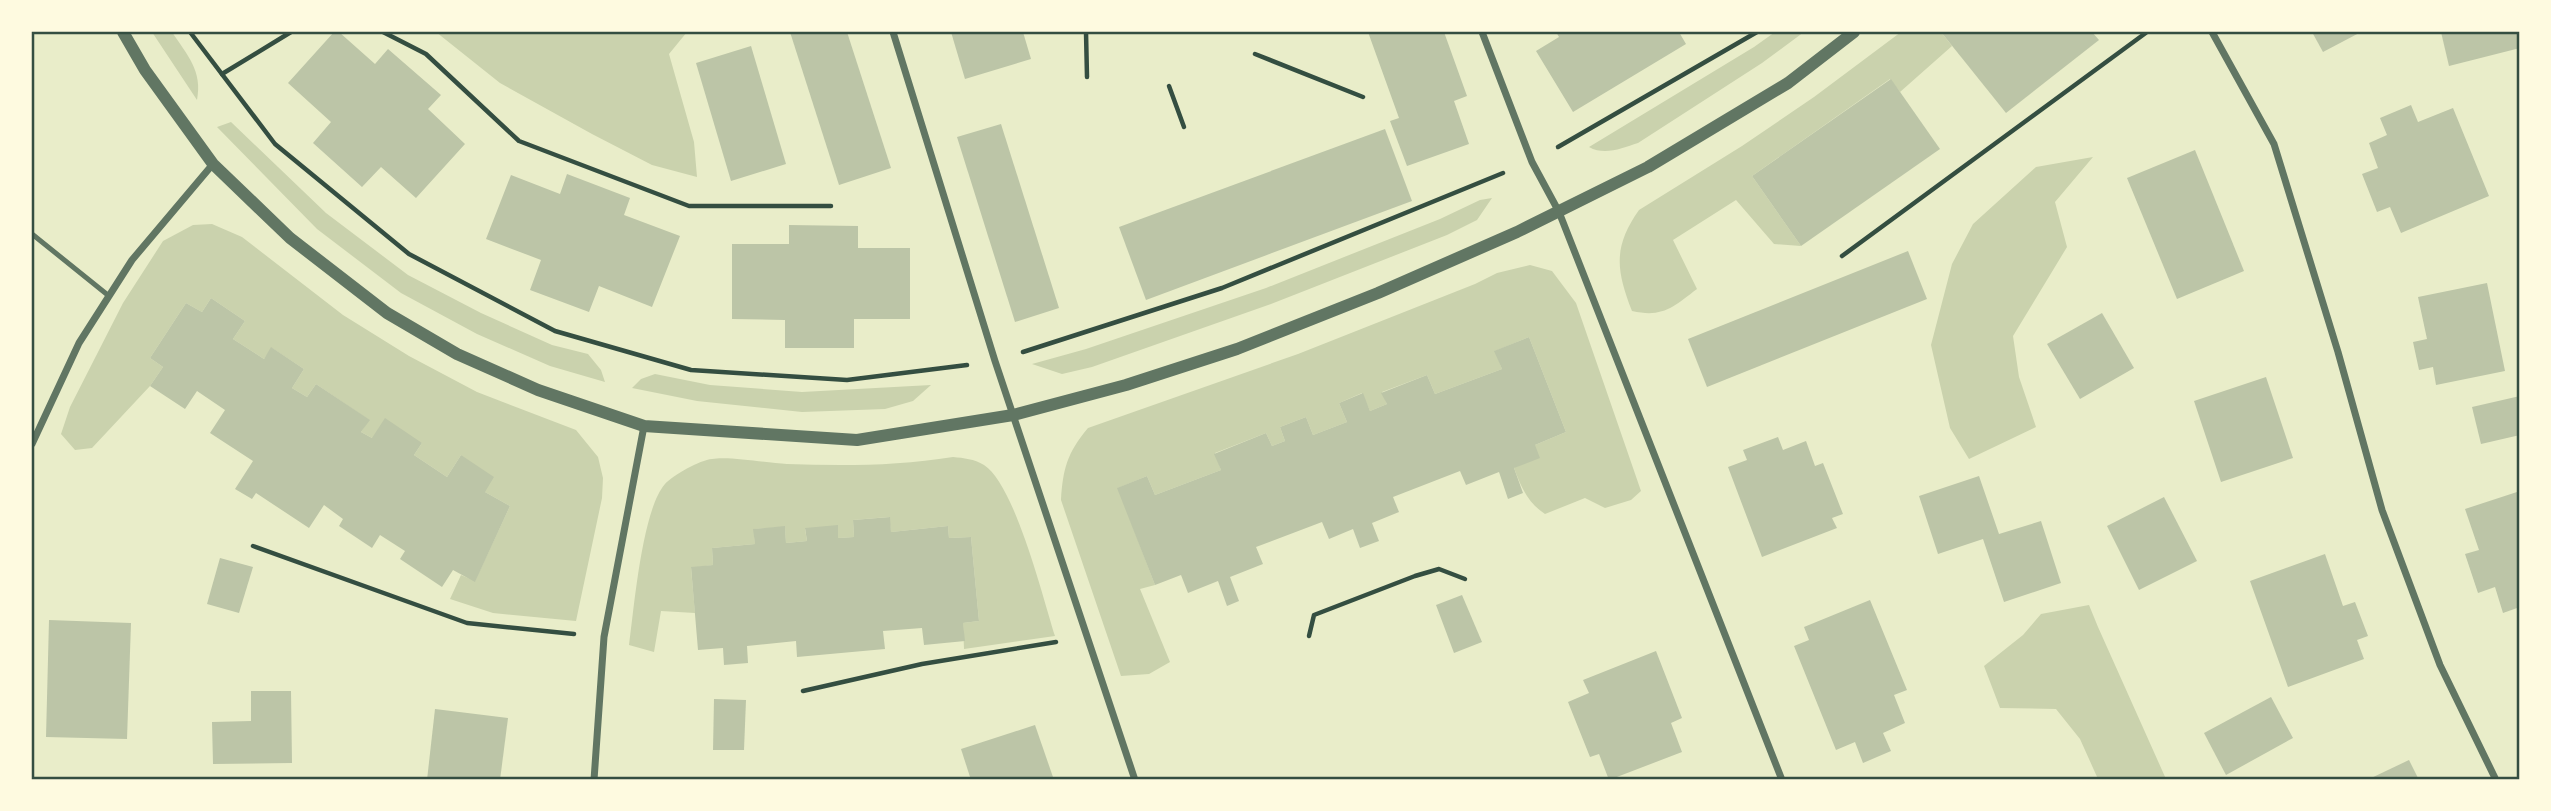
<svg xmlns="http://www.w3.org/2000/svg" width="2551" height="811" viewBox="0 0 2551 811" font-family="'Sofia Sans Condensed',sans-serif">
	<style>
		.green { fill: #cad2ad }
		.building { fill: #bcc5a7 }
		.lines { fill: none; stroke-linecap: round; stroke-linejoin: round }
		.path { stroke: #344e41; stroke-width: 4.5 }
		.service { stroke: #617663; stroke-width: 5 }
		.minor { stroke: #617663; stroke-width: 7 }
		.tertiary { stroke: #617663; stroke-width: 12 }
		.neatline { fill: none; stroke: #344e41; stroke-width: 2.5 }
	</style>
	<rect width="100%" height="100%" fill="#e9edc9"/>
	<g class="green">
		<path d="M152,32h20c15,23 31,39 25,68z"/>
		<polygon points="436,32 687,32 669,54 694,142 697,177 652,165 592,134 500,83"/>
		<path d="M1775,32h29l-42,31 -124,80c-16,5 -33,13 -49,4l165,-100z"/>
		<path d="M1901,32h40l11,14 -52,46 -10,-13 -138,97 49,70 -27,-2 -38,-44 -63,40 24,49c-24,18 -34,29 -65,22 -16,-41 -19,-64 7,-101l103,-64 72,-49z"/>
		<polygon points="231,122 326,213 408,275 481,313 552,345 588,354 601,370 605,382 550,366 477,334 401,293 317,229 217,127"/>
		<polygon points="2093,157 2055,202 2067,247 2013,336 2019,377 2036,427 1969,459 1950,428 1931,345 1952,264 1973,224 2036,167"/>
		<polygon points="1492,198 1477,220 1447,235 1271,304 1092,367 1062,374 1032,364 1086,349 1266,288 1440,219 1480,200"/>
		<polygon points="212,224 242,237 343,315 409,356 477,392 576,430 598,457 603,478 602,498 576,621 493,613 450,599 461,575 475,581 510,506 485,492 461,455 447,477 414,455 422,443 372,438 361,432 369,420 316,384 307,397 292,388 304,369 272,348 264,359 233,339 245,321 211,298 202,312 186,303 150,358 163,367 150,386 92,448 75,450 61,434 70,407 123,303 163,241 193,225"/>
		<path d="M1530,265l22,6 24,32 65,188 -10,9 -26,8 -20,-10 -40,16c-17,-11 -24,-27 -31,-46l21,-23 31,-13 -37,-95 -34,14 7,18 -67,25 -8,-19 -45,17 5,12 -17,7 -8,-18 -23,10 8,19 -34,13 -7,-18 -26,10 5,14 -13,5 -6,-13 -51,20 6,17 -66,25 -8,-19 -29,12 37,97 -15,4 30,73 -21,12 -28,2 -60,-176c2,-31 6,-47 27,-72l210,-74 177,-70 22,-11z"/>
		<polygon points="655,374 710,385 802,392 931,385 913,401 885,409 802,412 697,401 632,388 641,379"/>
		<path d="M953,457c11,1 21,2 31,8 31,20 59,133 71,171l-91,13 -1,-26 16,-2 -8,-84 -22,1 -1,-12 -57,6 -2,-15 -36,3 1,17 -16,1v-12l-33,3 2,12 -21,2 -1,-16 -31,2 1,15 -43,4 1,17 -22,3 4,45 -34,-2 -7,41 -25,-7c5,-36 13,-135 36,-161 8,-9 35,-24 47,-25 17,-3 55,4 75,5 55,2 111,2 166,-7z"/>
		<polygon points="2089,605 2098,627 2166,779 2098,779 2080,739 2056,709 2000,708 1984,666 2023,635 2041,614"/>
	</g>
	<g class="building">
		<polygon points="334,32 339,32 375,64 388,49 441,95 428,109 465,144 416,198 381,167 362,187 313,143 331,122 288,83"/>
		<polygon points="790,32 847,32 891,168 839,185"/>
		<polygon points="951,32 1023,32 1031,59 965,79"/>
		<polygon points="1368,32 1444,32 1467,96 1454,101 1469,144 1407,166 1390,121 1399,118"/>
		<polygon points="1556,32 1679,32 1686,44 1573,112 1536,51 1559,37"/>
		<polygon points="1941,32 2092,32 2099,40 2006,113"/>
		<polygon points="2312,32 2361,32 2323,52"/>
		<polygon points="2441,32 2520,32 2520,48 2449,66"/>
		<polygon points="751,46 786,164 731,181 696,63"/>
		<polygon points="1891,79 1940,149 1801,246 1752,176"/>
		<polygon points="2411,105 2418,122 2453,108 2489,196 2401,233 2390,207 2377,212 2362,174 2378,168 2369,143 2387,135 2380,118"/>
		<polygon points="1001,124 1059,308 1015,322 957,137"/>
		<polygon points="1385,129 1412,201 1146,300 1119,227"/>
		<polygon points="2195,150 2244,271 2177,299 2127,178"/>
		<polygon points="567,174 630,198 624,215 680,236 652,307 599,286 589,312 530,290 541,260 486,239 511,175 560,194"/>
		<polygon points="789,225 858,226 858,248 910,248 910,319 854,319 854,348 785,348 785,320 732,319 732,244 789,244"/>
		<polygon points="1908,251 1927,299 1707,387 1688,339"/>
		<polygon points="2487,283 2505,371 2436,385 2433,367 2419,370 2413,342 2427,339 2418,297"/>
		<polygon points="211,298 245,321 233,339 264,359 271,347 304,369 292,388 307,397 316,384 370,420 361,432 372,438 385,418 422,443 414,455 447,477 461,455 494,477 485,492 510,506 475,582 453,570 442,587 400,559 405,551 380,535 372,548 339,526 343,519 324,505 309,528 256,493 252,499 235,489 253,461 210,433 225,410 197,391 185,409 150,386 163,367 150,358 186,303 202,312"/>
		<polygon points="2102,313 2134,368 2080,399 2047,344"/>
		<polygon points="1529,337 1566,432 1535,445 1540,458 1514,468 1523,493 1508,499 1499,472 1466,485 1460,471 1393,497 1399,512 1372,523 1379,541 1360,548 1353,529 1329,539 1322,522 1256,547 1263,564 1230,577 1239,601 1227,606 1218,581 1188,593 1181,575 1155,585 1117,488 1147,476 1155,495 1221,470 1214,454 1266,433 1272,446 1285,441 1280,427 1306,417 1313,435 1347,422 1339,403 1363,393 1370,411 1387,404 1381,393 1427,375 1435,394 1502,369 1494,351"/>
		<polygon points="2266,377 2293,458 2221,482 2194,401"/>
		<polygon points="2520,396 2520,435 2481,444 2472,407"/>
		<polygon points="1778,437 1783,450 1806,441 1815,466 1823,463 1843,514 1832,518 1837,528 1762,557 1728,467 1747,460 1743,450"/>
		<polygon points="1979,476 1999,534 2041,521 2061,583 2004,602 1983,539 1938,554 1919,496"/>
		<polygon points="2520,491 2520,607 2503,613 2495,587 2478,593 2465,554 2479,550 2465,509"/>
		<polygon points="2164,497 2197,561 2139,590 2107,526"/>
		<polygon points="890,517 891,532 948,526 949,538 971,537 979,621 963,623 965,641 924,645 922,628 883,631 885,649 797,657 796,641 747,646 748,663 724,665 723,648 698,650 691,567 713,565 712,548 755,544 753,529 785,526 786,543 807,541 805,528 838,525 838,538 854,537 853,520"/>
		<polygon points="2325,554 2343,606 2355,602 2368,636 2357,640 2364,659 2288,687 2250,581"/>
		<polygon points="220,558 253,567 239,613 207,604"/>
		<polygon points="1462,595 1482,642 1454,653 1436,605"/>
		<polygon points="1870,600 1907,690 1894,695 1905,723 1883,733 1891,751 1863,763 1855,742 1836,750 1794,646 1809,640 1804,627"/>
		<polygon points="49,620 131,623 127,739 46,737"/>
		<polygon points="1656,651 1682,718 1671,723 1682,752 1609,780 1599,754 1590,757 1568,702 1589,693 1583,680"/>
		<polygon points="251,691 291,691 292,763 213,764 212,722 251,721"/>
		<polygon points="2271,697 2293,738 2226,775 2204,733"/>
		<polygon points="714,699 746,700 744,750 713,750"/>
		<polygon points="435,709 508,718 500,780 427,780"/>
		<polygon points="1035,725 1054,780 971,780 961,749"/>
		<polygon points="2409,760 2419,780 2367,780"/>
	</g>
	<g class="lines">
		<g class="path">
			<polyline points="190,32 275,144 409,254 555,331 691,370 847,380 967,365"/>
			<polyline points="383,32 426,54 519,141 689,206 831,206"/>
			<polyline points="1086,32 1087,77"/>
			<polyline points="1255,54 1363,97"/>
			<polyline points="222,74 291,32"/>
			<polyline points="1169,86 1184,127"/>
			<polyline points="1558,147 1757,32"/>
			<polyline points="1842,256 2147,32"/>
			<polyline points="1023,352 1222,288 1503,173"/>
			<polyline points="253,546 467,623 574,634"/>
			<polyline points="1309,636 1314,615 1415,576 1439,569 1465,579"/>
			<polyline points="803,691 922,664 1056,642"/>
		</g>
		<polyline class="service" points="32,234 109,296"/>
		<g class="minor">
			<polyline points="893,32 995,361 1135,780"/>
			<polyline points="1482,32 1532,162 1559,212 1782,780"/>
			<polyline points="2212,32 2274,144 2338,352 2382,510 2440,665 2496,780"/>
			<polyline points="32,444 79,343 132,260 213,164"/>
			<polyline points="594,780 604,637 644,426"/>
		</g>
		<polyline class="tertiary" points="123,32 145,70 213,164 290,238 387,313 457,354 538,390 644,426 857,440 1013,415 1126,385 1237,349 1378,293 1517,232 1648,167 1788,83 1854,32"/>
	</g>
	<rect width="2551" height="811" fill="none" stroke="#fefae0" stroke-width="66"/>
	<rect x="33" y="33" width="2485" height="745" class="neatline"/>
</svg>
